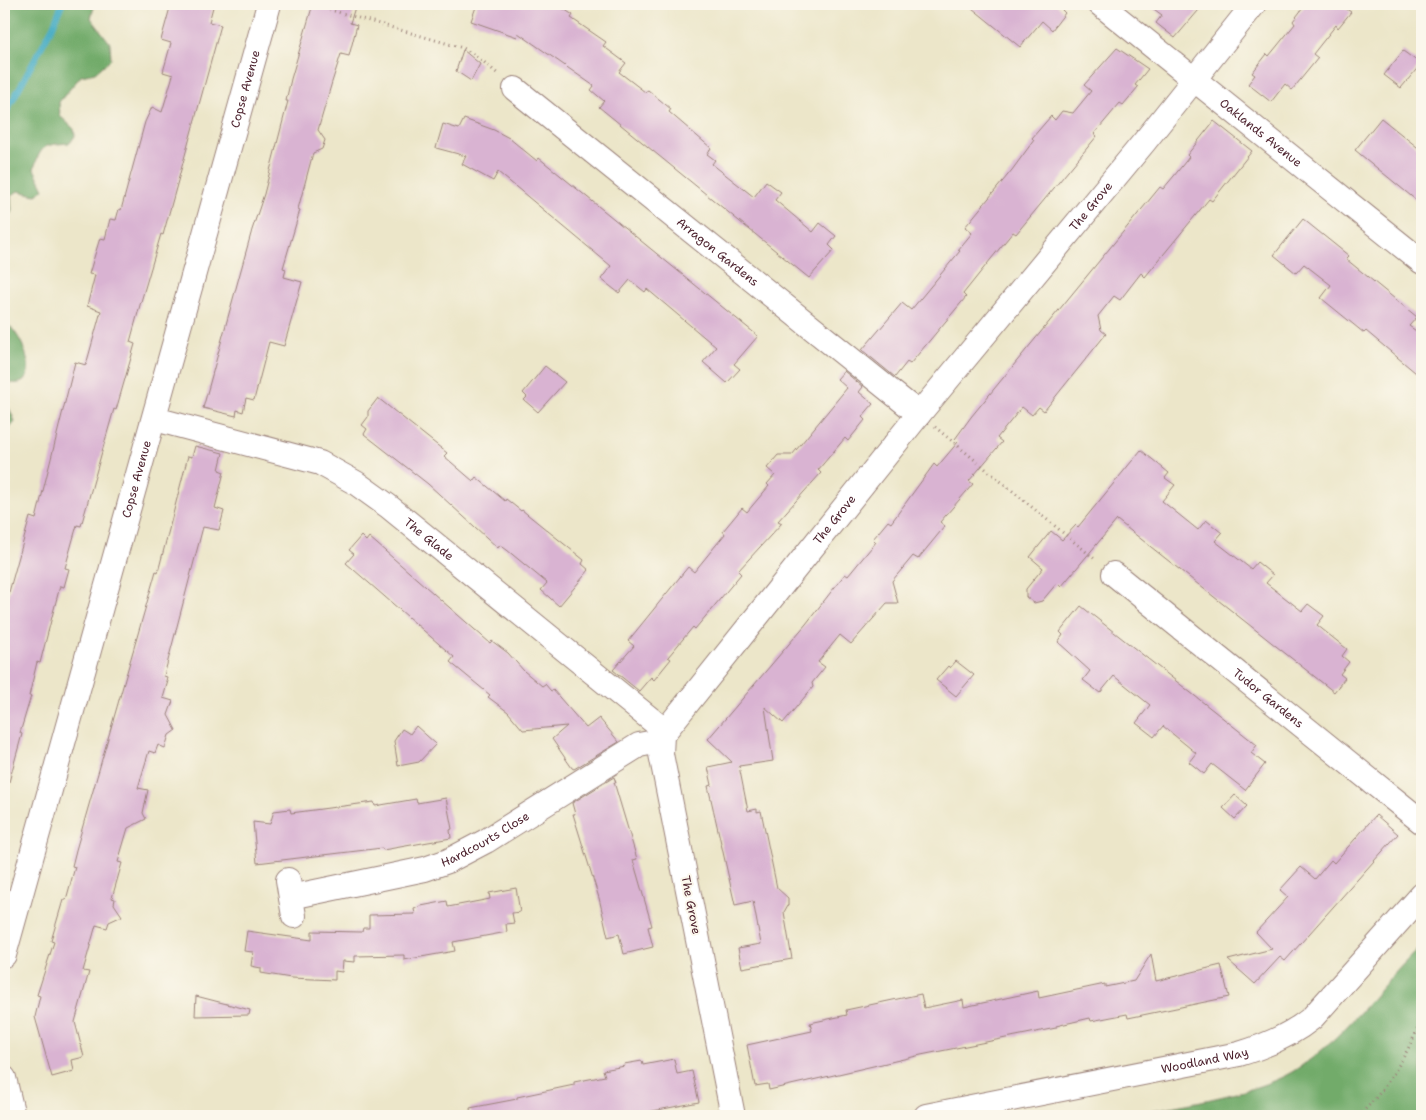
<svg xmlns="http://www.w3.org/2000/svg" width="1426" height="1120" viewBox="0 0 1426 1120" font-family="'Shantell Sans',sans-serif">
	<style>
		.forest { fill: #72ab6a; stroke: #5e654a }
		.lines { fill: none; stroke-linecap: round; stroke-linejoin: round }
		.stream { stroke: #42aac2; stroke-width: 6 }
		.building { fill: #d9b3d2 }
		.minor-casing { stroke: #9b827a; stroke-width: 26 }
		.path { stroke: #9b827a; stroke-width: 3; stroke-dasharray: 1 4; stroke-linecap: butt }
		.minor { stroke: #fff; stroke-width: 24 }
		.labels { text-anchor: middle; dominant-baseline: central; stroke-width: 4; stroke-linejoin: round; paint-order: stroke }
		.street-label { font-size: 12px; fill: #4a1f2b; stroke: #fbf7ec }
	</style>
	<rect width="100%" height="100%" fill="#fbf7ec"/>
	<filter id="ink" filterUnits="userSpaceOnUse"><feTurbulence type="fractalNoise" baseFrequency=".02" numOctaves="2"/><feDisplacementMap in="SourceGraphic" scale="10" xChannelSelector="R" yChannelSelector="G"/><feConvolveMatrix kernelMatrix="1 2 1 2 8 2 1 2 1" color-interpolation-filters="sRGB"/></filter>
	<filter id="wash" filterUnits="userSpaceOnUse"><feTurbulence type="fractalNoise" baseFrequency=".0096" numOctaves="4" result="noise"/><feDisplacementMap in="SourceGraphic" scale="20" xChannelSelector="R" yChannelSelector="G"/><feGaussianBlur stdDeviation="1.12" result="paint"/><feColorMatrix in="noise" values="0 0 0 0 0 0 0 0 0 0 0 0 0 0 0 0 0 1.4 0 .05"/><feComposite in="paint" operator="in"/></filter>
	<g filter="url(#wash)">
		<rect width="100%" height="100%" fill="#ece6c9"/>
		<g class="forest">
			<path d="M4,4h88l2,3 -3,11 19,25 1,16 -16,14 -14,3 -22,26 1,14 14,13 1,7 -5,7c-24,2 -29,0 -36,26l10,20 -8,6 -18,-4 -7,5 1,17 -8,4z"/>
			<path d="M4,322c21,11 40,71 4,60l-4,3z"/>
			<path d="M4,394c2,11 8,18 11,28l-8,9 -3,-1z"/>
			<path d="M1422,945v171h-299c47,-10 128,-20 169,-44 52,-32 87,-86 130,-127z"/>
		</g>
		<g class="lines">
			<polyline class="stream" points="4,116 53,26 62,4"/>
		</g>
		<g id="blocks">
			<g class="building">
				<polygon points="171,4 204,4 213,7 209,22 221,25 163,235 161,234 140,305 130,342 135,344 116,410 114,409 81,526 77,525 65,568 69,569 64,587 60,586 40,663 37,662 29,696 31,696 20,733 22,734 9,782 4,781 4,610 30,517 36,519 75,362 86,365 101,311 87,306 95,275 89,274 100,238 105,239 110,219 116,220 119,209 121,210 145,122 152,107 162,112 173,75 163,72 171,43 161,40"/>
				<polygon points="313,4 356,4 350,23 357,25 349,56 341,54 332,82 318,130 325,140 322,149 313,153 298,209 300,210 283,268 286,269 284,277 302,282 284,346 269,342 254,400 246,398 243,412 237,410 236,416 203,408 252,230 264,194 288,101 286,101 291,79"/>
				<polygon points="477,4 556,4 573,15 571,18 606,42 603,46 626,63 619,72 645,92 648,90 671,109 669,112 711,148 707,154 715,160 712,164 754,197 766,181 781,192 775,200 813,232 820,223 836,236 829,245 834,250 809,278 599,107 604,101 591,90 594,86 518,33 517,37 471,21"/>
				<polygon points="967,4 1056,4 1065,13 1052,30 1042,21 1020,47"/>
				<polygon points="1147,4 1204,4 1175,38 1156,23 1162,15"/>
				<polygon points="1306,4 1339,4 1351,12 1338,28 1336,25 1313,54 1318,58 1292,90 1285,84 1271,102 1248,84 1255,75 1252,73 1267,54 1269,56 1295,24 1293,21"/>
				<polygon points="1117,48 1148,69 1135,85 1138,87 1123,105 1120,103 1094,134 1097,136 1016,234 1013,232 991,259 963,294 966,297 910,364 907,362 895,377 862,350 902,303 911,310 960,251 958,250 972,233 965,227 1012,170 1034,140 1032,138 1051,116 1055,120 1062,111 1073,113 1091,91 1084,85"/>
				<polygon points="463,50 480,64 471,81 456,71"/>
				<polygon points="1403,51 1421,64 1401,88 1384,75"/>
				<polygon points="1381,118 1422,151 1422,205 1355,150"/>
				<polygon points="464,119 494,130 509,138 537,161 539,158 758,336 734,364 740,369 727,383 703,362 716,347 647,289 645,292 630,280 619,293 601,279 611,266 498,172 493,181 462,164 466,156 436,148 443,124 459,129"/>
				<polygon points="1214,121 1252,151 1212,201 1209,199 1145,277 1141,273 1120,300 1114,296 1098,316 1101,330 1106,334 1044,411 1039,407 1032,415 1022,407 997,438 1002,442 969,481 973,484 940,522 945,526 918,559 913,556 892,581 898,603 887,603 851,644 840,635 818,662 825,667 812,683 813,687 783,723 765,707 773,761 739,766 748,811 757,809 757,812 761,811 777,888 788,898 788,905 784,912 792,959 742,968 738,948 761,944 753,901 735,905 708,786 712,785 708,767 732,762 708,739 806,624 845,574 848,576 876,542 873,539 888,521 891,523 934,464 937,467 958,442 955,439 971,417 1160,187 1163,189 1174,176 1189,157 1187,155"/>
				<polygon points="1303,219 1349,256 1346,259 1417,317 1409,326 1422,335 1422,378 1366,331 1364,333 1321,298 1331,285 1304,264 1296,273 1274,255"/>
				<polygon points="545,366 565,382 538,412 524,400 527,397 523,393"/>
				<polygon points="844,371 863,387 859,392 873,404 862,417 865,420 848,441 845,438 818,470 821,473 778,521 782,523 738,571 741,574 695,629 693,627 668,657 671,659 654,680 651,677 639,691 613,670 634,646 628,641 688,567 694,572 725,534 723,531 742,508 747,512 769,486 767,484 775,475 767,468 778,455 792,455 847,388 837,379"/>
				<polygon points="378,398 447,453 444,456 473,481 476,477 505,501 506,499 521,511 522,510 584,560 582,564 589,570 559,606 541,590 547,583 507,550 500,545 498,548 428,484 364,434 367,429 362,425 368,417 368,411"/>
				<polygon points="195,446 223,453 219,470 224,472 215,508 224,511 219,530 203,527 164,676 167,677 166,681 168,681 163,698 173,701 168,715 176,730 169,735 165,748 158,745 155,753 149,751 138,788 148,790 143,813 146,819 128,828 118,862 122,863 112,898 115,899 114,904 122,916 109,922 107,928 96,925 83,971 89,972 75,1022 84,1057 72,1060 74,1071 52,1077 35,1017 40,996 37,995 54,942 51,941 63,900 66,900 75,867 72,866 76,850 156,571 158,572 188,456 192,457"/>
				<polygon points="1141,450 1169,473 1165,478 1175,485 1162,501 1198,530 1206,520 1222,533 1215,541 1251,569 1257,562 1273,575 1266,583 1302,611 1308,604 1324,616 1317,625 1347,649 1342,656 1349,662 1340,674 1345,678 1334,692 1117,520 1061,587 1057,583 1042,601 1034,603 1026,597 1026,589 1043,568 1030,557 1051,531 1062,540 1076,525 1078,527"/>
				<polygon points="361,536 366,541 369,537 490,643 492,641 508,653 524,671 542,686 545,684 551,691 553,690 586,728 599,718 619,742 574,769 572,768 552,739 567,726 523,730 508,712 488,697 490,695 450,662 454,657 346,563 354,554 349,550"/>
				<polygon points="1081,606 1257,745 1251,753 1265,764 1245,790 1212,764 1204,774 1189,762 1196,753 1163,726 1154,737 1136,723 1150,705 1114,676 1100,693 1083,680 1090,671 1058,642 1063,635 1060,632"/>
				<polygon points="956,661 974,675 956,696 936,680 948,666 950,668"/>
				<polygon points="416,726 436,744 419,762 398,766 394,741 402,729 410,734"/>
				<polygon points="614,777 616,783 614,782 637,859 633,860 652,926 648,927 653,947 624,954 619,934 608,937 599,898 573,814 575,814 572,803"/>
				<polygon points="1235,795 1247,806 1235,819 1223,808"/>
				<polygon points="446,798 452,829 450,830 451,838 383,850 382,848 257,863 253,822 270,824 274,811 290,809 291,813 374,802 375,806 416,799 417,803"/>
				<polygon points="1376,815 1398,834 1285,961 1280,957 1255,984 1228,960 1272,949 1256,932 1288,897 1280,890 1301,867 1315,879 1331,860 1334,863"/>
				<polygon points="516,888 520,912 512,913 514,923 506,924 507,932 453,942 455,951 404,960 404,955 355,956 355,962 343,961 342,972 335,971 335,980 291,978 261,973 261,968 251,966 253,952 244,951 247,931 312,940 312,931 362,932 363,928 369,928 369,915 415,914 414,909 421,906 447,901 448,907 490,899 489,893"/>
				<polygon points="1151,954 1156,981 1221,965 1229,997 1128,1018 1127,1014 1091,1021 1090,1018 1056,1026 1056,1028 921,1055 769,1090 768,1084 755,1086 747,1045 812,1031 810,1023 847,1015 846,1010 921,994 924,1008 963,1000 964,1007 1038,991 1039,998 1105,984 1105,987 1134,981"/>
				<polygon points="196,996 250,1010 249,1015 195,1016"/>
				<polygon points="674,1059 677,1074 692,1071 699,1102 627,1116 471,1116 470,1108 517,1099 517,1097 574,1085 574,1082 605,1076 603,1070 625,1066 624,1064 642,1061 643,1065"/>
			</g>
		</g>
	</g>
	<g filter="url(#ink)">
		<use href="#blocks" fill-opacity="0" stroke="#9b827a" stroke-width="1"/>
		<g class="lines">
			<defs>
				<g id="minor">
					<path id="s1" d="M1100,4l322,258"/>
					<path id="s2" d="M515,89l404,325"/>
					<path id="s3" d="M155,419l165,44 36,20 32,23 276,224"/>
					<path id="s4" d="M1114,574l308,248"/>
					<polyline points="288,880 294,916"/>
					<path id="s5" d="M291,897l134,-28 23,-8 38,-20 153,-96 21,-4"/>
					<path id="s6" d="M4,955l265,-951"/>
					<polyline points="4,1078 13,1116"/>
					<path id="s7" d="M733,1116l-72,-362 1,-19 257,-321 226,-273 109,-137"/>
					<path id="s8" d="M926,1116l313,-62c27,-8 51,-18 73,-36l110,-123"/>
				</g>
			</defs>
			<use href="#minor" class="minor-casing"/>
			<g class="path">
				<polyline points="310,4 463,48 478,57 498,74"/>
				<polyline points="935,427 1096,560"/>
				<path d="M1358,1116c26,-22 52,-66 64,-98"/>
			</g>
			<use href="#minor" class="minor"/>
		</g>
	</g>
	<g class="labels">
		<g class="street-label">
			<text stroke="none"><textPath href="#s6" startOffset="899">Copse Avenue</textPath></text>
			<text stroke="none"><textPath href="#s1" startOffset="206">Oaklands Avenue</textPath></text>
			<text stroke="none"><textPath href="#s7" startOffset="1069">The Grove</textPath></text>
			<text stroke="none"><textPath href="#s2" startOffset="260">Arragon Gardens</textPath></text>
			<text stroke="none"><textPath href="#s6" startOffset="494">Copse Avenue</textPath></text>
			<text stroke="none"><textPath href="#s7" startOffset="664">The Grove</textPath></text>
			<text stroke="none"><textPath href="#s3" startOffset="304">The Glade</textPath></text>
			<text stroke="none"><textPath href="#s4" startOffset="198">Tudor Gardens</textPath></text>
			<text stroke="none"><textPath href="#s5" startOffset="204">Hardcourts Close</textPath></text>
			<text transform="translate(691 905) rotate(79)">The Grove</text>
			<text stroke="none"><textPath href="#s8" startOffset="284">Woodland Way</textPath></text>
		</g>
	</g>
	<rect width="1426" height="1120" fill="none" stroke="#fbf7ec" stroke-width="20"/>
</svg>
